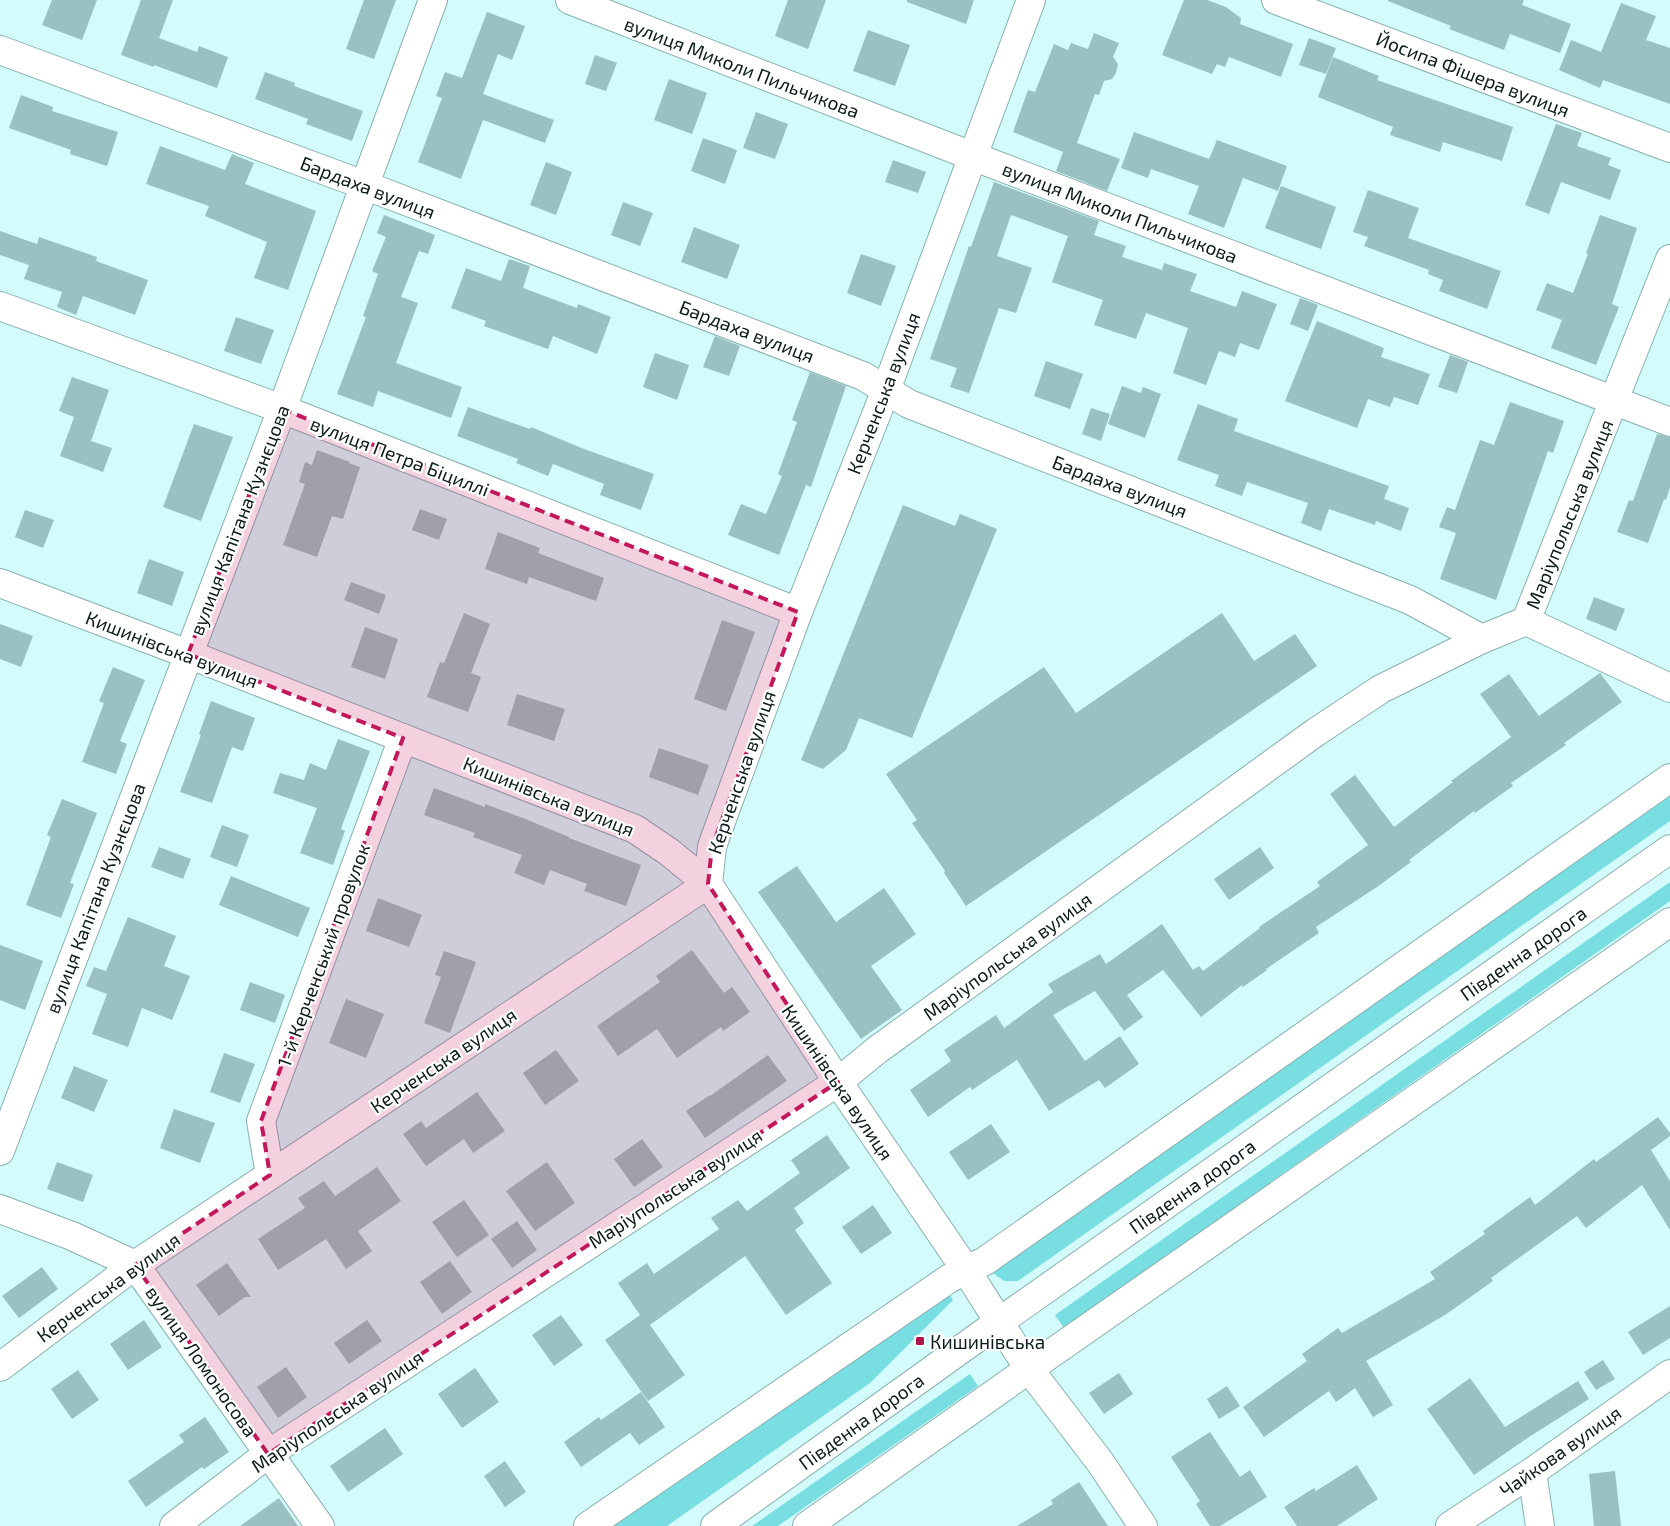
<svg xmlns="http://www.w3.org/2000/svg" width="1670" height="1526" viewBox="0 0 1670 1526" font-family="'Exo 2',sans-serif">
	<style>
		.green { fill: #79dee1 }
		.building { fill: #9bc0c1 }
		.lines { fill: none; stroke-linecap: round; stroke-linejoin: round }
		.minor-casing { stroke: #8aafb0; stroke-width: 30 }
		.primary-casing { stroke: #8aafb0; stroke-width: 30 }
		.minor { stroke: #fff; stroke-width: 28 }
		.primary { stroke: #fff; stroke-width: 28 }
		.marked { fill: #c2185b; fill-opacity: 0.2; stroke: #c2185b; stroke-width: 4; stroke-dasharray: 10 6; stroke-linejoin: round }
		.poi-dot { fill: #aa164a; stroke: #fff; stroke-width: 2 }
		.labels { text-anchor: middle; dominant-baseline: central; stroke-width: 4.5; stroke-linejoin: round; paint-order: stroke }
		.street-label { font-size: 19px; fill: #0c1b1b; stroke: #fff }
		.poi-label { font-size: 19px; fill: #0c1b1b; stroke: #fff; text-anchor: start }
	</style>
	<rect width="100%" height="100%" fill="#d3fbfb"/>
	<g class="green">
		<polygon points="1670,789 1670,821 1018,1281 1004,1281 993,1273 995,1265"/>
		<polygon points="1670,882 1670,901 1064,1328 1055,1315"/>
		<polygon points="947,1291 953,1300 870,1383 667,1526 605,1526"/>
		<polygon points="970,1374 978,1386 778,1526 752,1526"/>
	</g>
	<g class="building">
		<polygon points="52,0 97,0 82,40 42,25"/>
		<polygon points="141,0 173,0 159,38 197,52 199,46 228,57 217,88 154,65 154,67 121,55"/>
		<polygon points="364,0 396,0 374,59 346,49"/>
		<polygon points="788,0 826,0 808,49 775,36"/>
		<polygon points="907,0 974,0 966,24 907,2"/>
		<polygon points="1184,0 1207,0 1226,7 1241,18 1240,24 1293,44 1281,77 1229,57 1225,67 1217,64 1212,74 1162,55"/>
		<polygon points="1388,0 1524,0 1522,5 1571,24 1560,53 1510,34 1504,50 1449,29 1451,26 1388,1"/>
		<polygon points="1621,3 1656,16 1646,40 1670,48 1670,104 1603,80 1600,88 1559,70 1571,40 1601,52"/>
		<polygon points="487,12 525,26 512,60 498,54 483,94 554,120 545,143 483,120 461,179 418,162 442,98 436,96 445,72 462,78"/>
		<polygon points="868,30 910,45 895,86 853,71"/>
		<polygon points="1094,33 1119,43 1113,57 1118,64 1116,73 1112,79 1104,81 1099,95 1095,94 1077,143 1120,159 1107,191 1056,171 1063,152 1013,132 1028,90 1035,92 1054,44 1068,50 1071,43 1088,49"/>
		<polygon points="1309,38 1336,48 1326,74 1299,65"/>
		<polygon points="595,55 617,63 606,91 585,84"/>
		<polygon points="1333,57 1379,76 1377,80 1513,127 1502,161 1443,142 1440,152 1390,135 1393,127 1318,97"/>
		<polygon points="265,72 295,83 294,86 363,111 352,141 306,124 308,119 255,99"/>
		<polygon points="669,79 707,93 692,134 654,120"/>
		<polygon points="21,95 53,107 52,111 118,132 107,166 70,154 71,150 9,128"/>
		<polygon points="756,112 788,124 775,159 743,148"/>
		<polygon points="1556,124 1582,133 1577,146 1611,158 1608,165 1621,170 1610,200 1561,182 1549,214 1525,205"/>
		<polygon points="1134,132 1209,159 1217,140 1287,166 1278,191 1243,178 1224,228 1188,214 1199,186 1151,169 1148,178 1121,168"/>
		<polygon points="703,138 737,150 725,184 691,171"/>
		<polygon points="160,146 225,170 232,154 254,163 245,184 316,211 288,290 254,278 267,242 205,216 209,206 146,184"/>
		<polygon points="893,160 926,172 918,193 885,182"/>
		<polygon points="546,162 572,172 556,215 530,205"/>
		<polygon points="994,182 1099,221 1094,235 1126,246 1122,257 1162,270 1164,263 1197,274 1190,291 1236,307 1242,291 1277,304 1259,350 1240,343 1235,357 1219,351 1206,385 1173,373 1188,328 1146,313 1136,339 1094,325 1103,300 1052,282 1068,236 1011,215 997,256 1032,268 1016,313 999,308 969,393 950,387 957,368 930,359 969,246 971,247"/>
		<polygon points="1281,186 1336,207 1321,249 1265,228"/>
		<polygon points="1368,190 1419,208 1408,238 1501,271 1487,309 1439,291 1443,280 1428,274 1429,270 1364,246 1368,237 1353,232"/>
		<polygon points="623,202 653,213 640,246 611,235"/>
		<polygon points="384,215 435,235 428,254 419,251 401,297 418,303 396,363 462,387 451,418 378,391 373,407 337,394 366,317 363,316 378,274 372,271 386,237 377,233"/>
		<polygon points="1600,215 1637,228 1612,304 1619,307 1596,365 1551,348 1562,320 1536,310 1547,283 1573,293 1588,254 1586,253"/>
		<polygon points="694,227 740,245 727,279 681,262"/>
		<polygon points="0,231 37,244 39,237 97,257 96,261 148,280 135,315 83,296 76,315 57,307 62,292 24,279 29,265 0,255"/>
		<polygon points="861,254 896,266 881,306 847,293"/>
		<polygon points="509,259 530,266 523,288 577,308 578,304 611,317 597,354 553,336 548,349 484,326 486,321 451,308 466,268 501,281"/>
		<polygon points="1300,298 1318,305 1308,331 1290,324"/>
		<polygon points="236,317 274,330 261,364 224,351"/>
		<polygon points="1317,321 1384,348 1381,357 1430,374 1418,405 1394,397 1390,407 1368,399 1357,428 1285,401"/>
		<polygon points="715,336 740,346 729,376 703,367"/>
		<polygon points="655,353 689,365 677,400 643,387"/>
		<polygon points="1450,355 1468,362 1457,393 1438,387"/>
		<polygon points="1046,361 1083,374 1070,409 1034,396"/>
		<polygon points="810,372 846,386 811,487 806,485 779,555 728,535 741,504 766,514 782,476 778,474 797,422 792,420"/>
		<polygon points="72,377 109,390 91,441 112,448 103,472 60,456 74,417 59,411"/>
		<polygon points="1122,386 1141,393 1143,387 1161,394 1145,438 1108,424"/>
		<polygon points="1510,402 1564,421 1553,453 1548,451 1496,600 1440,579 1456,533 1439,527 1447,507 1455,510 1480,440 1494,445"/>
		<polygon points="1198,404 1238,419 1234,431 1389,486 1384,499 1409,508 1401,531 1376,521 1375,525 1329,509 1321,531 1301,523 1308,503 1247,482 1242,496 1215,486 1219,475 1177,460"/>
		<polygon points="468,407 530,429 531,427 584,449 654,474 641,510 600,495 604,484 553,464 548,476 516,463 518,459 457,436"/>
		<polygon points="1091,408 1110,414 1101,441 1082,434"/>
		<polygon points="194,424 233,437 201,521 163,507"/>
		<polygon points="1657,434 1670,437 1670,487 1666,500 1664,499 1648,543 1617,532 1629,500 1633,501"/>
		<polygon points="317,450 350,462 349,463 360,467 343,519 332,516 317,557 283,545 305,484 299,482 305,462 312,465"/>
		<polygon points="903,505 955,526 960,514 997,529 912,738 859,718 846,750 823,769 801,760"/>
		<polygon points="420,509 447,519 439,540 412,530"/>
		<polygon points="25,510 54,520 43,548 15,537"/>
		<polygon points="498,532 540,548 538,553 604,578 596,601 529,577 527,584 485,569"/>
		<polygon points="149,559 184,572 172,606 137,593"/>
		<polygon points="351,582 386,595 379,614 344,600"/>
		<polygon points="1594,597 1625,609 1616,631 1586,619"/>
		<polygon points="464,613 490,624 471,673 481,677 468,712 427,697 440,662 444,663"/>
		<polygon points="1222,613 1254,661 1295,634 1317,666 966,906 944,873 945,871 912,823 917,820 886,774 1044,667 1076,713"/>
		<polygon points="722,620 755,632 726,711 694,699"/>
		<polygon points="0,624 33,636 21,667 0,659"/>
		<polygon points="365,627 398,639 385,679 351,667"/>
		<polygon points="113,667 145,680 120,741 127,744 116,774 82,762 104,703 99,701"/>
		<polygon points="1600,673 1622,702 1564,743 1566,745 1511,783 1513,786 1475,813 1474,811 1409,860 1411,862 1377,887 1316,927 1319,933 1266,969 1267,970 1243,987 1242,985 1201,1017 1163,970 1127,995 1143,1017 1124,1031 1095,991 1053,1015 1085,1061 1120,1036 1139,1064 1105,1088 1099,1080 1049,1111 1017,1060 972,1090 970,1087 928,1117 910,1090 951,1061 944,1050 996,1015 1004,1028 1053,992 1048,984 1100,954 1106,964 1162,924 1193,970 1199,966 1203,971 1260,928 1259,927 1320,886 1317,882 1368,845 1330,794 1355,775 1394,827 1453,782 1451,781 1511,737 1480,694 1509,674 1539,716"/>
		<polygon points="517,694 565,709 554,741 507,725"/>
		<polygon points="211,701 255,718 243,751 232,747 212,803 180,792 201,735 199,734"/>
		<polygon points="338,739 370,751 341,829 345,831 333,865 300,853 317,808 273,793 280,773 304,780 310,763 326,770"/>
		<polygon points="659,748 709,765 698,795 649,777"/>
		<polygon points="434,788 485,807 485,804 523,818 569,837 569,838 641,865 626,906 584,891 587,884 550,870 544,885 514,873 522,855 473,837 475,833 424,815"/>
		<polygon points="62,799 97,813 70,883 74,884 61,918 26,905 51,837 47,835"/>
		<polygon points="222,825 249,835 237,867 210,857"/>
		<polygon points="159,847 191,859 183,879 151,867"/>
		<polygon points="1260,847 1274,868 1229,900 1214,879"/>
		<polygon points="797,866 836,922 884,888 916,934 871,966 902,1010 861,1039 758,892"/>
		<polygon points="231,876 310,908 298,937 219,905"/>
		<polygon points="378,898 422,915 409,947 366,931"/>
		<polygon points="128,917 176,936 164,966 190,976 172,1020 142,1008 128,1047 92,1034 107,994 86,986 94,967 106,971"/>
		<polygon points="0,945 43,961 25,1010 0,1000"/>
		<polygon points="692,950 724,993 732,987 750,1012 723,1031 721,1027 677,1058 657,1029 618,1056 597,1026 660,982 656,976"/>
		<polygon points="444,951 476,962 450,1033 424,1023 441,977 435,975"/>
		<polygon points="250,982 285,995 275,1023 240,1010"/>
		<polygon points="346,999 384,1014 366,1058 329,1043"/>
		<polygon points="556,1050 579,1081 545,1105 523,1073"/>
		<polygon points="224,1053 255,1064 240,1103 210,1092"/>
		<polygon points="768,1055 787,1081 705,1138 686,1111 710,1095 710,1096"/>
		<polygon points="74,1066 108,1080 94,1112 61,1098"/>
		<polygon points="477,1092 505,1131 473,1153 464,1139 426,1166 403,1134 421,1121 426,1128"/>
		<polygon points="174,1109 215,1123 200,1163 160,1148"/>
		<polygon points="1658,1117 1670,1133 1670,1136 1651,1150 1670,1181 1670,1230 1642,1185 1586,1228 1577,1216 1491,1278 1493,1281 1445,1315 1366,1361 1393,1405 1373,1417 1355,1388 1336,1402 1329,1391 1264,1437 1243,1407 1307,1361 1302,1354 1338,1328 1342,1333 1435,1279 1430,1272 1485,1234 1483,1231 1530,1197 1535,1205 1594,1159 1596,1162"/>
		<polygon points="991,1124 1010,1152 968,1180 949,1152"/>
		<polygon points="827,1135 850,1168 794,1208 804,1223 795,1230 832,1283 786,1315 745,1256 650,1325 685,1375 648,1401 605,1340 640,1315 618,1283 647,1263 654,1274 719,1229 711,1218 738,1200 747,1211 800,1173 791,1160"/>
		<polygon points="642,1139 663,1167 634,1187 614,1159"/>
		<polygon points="57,1162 93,1175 83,1202 47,1189"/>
		<polygon points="547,1162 575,1203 535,1231 506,1191"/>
		<polygon points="377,1167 401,1201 358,1231 372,1251 346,1269 326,1239 278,1270 258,1239 305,1208 298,1198 324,1181 335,1196"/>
		<polygon points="464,1200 489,1235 457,1257 432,1222"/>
		<polygon points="873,1205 892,1233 861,1254 842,1227"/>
		<polygon points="517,1221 537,1250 512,1268 491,1239"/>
		<polygon points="450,1261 472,1292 442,1314 420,1282"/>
		<polygon points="227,1263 251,1297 245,1297 219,1316 196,1285"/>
		<polygon points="42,1267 58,1289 19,1318 2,1296"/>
		<polygon points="1670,1306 1670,1338 1643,1355 1628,1332"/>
		<polygon points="561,1315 583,1345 554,1366 532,1335"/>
		<polygon points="144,1320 162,1347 128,1370 110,1344"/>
		<polygon points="367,1320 382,1341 349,1364 334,1343"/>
		<polygon points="1603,1360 1615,1379 1596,1390 1584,1372"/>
		<polygon points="286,1367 307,1397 278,1418 257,1387"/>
		<polygon points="475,1368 499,1402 462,1428 438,1394"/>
		<polygon points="78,1370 99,1400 72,1419 51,1389"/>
		<polygon points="1119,1373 1133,1394 1104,1414 1089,1393"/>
		<polygon points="1470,1378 1505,1427 1578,1381 1589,1399 1529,1437 1474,1475 1427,1409"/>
		<polygon points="1227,1386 1240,1406 1219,1419 1207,1399"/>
		<polygon points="641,1392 665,1427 639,1445 630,1433 581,1467 564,1442 599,1417 601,1420"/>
		<polygon points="205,1417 229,1452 204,1469 202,1467 146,1507 128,1481 184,1442 179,1435"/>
		<polygon points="385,1428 403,1454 348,1492 330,1466"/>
		<polygon points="1210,1432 1240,1477 1250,1470 1267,1497 1220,1526 1210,1526 1196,1504 1200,1501 1171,1457"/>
		<polygon points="505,1461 526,1492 505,1507 484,1476"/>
		<polygon points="1357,1465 1378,1499 1337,1526 1297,1526 1284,1507 1314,1488 1316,1491"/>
		<polygon points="1615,1471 1621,1526 1594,1526 1589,1474"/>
		<polygon points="1079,1482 1108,1526 1017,1526 1053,1504 1051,1500"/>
		<polygon points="279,1498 298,1526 240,1526"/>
	</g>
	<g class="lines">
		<defs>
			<g id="minor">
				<polyline points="570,0 972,156 1670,422"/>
				<polyline points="1276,0 1670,148"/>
				<polyline points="0,50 364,185 863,376 909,404 1410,600 1482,639"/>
				<polyline points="0,306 282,409 798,612"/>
				<polyline points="0,583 188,654 635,829 669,852 708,884 838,1082 966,1270 1029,1369 1100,1462 1143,1526"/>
				<polyline points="1526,621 1670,688"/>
				<polyline points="0,1151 282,409 433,0"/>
				<polyline points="270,1175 261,1121 403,738"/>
				<polyline points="0,1209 72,1236 135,1265 320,1526"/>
				<polyline points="0,1367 135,1265 708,884 712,847 715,838 798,612 886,390 1031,0"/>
				<polyline points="1532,1472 1540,1526"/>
				<polyline points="174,1526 268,1454 838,1082 877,1050 1316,732 1381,689 1482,639 1526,621 1670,259"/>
				<polyline points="588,1526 950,1278 985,1261 1670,778"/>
				<polyline points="1450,1526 1532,1472 1670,1374"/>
			</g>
			<g id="primary">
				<polyline points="715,1526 999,1322 1670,849"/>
				<polyline points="807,1526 1029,1369 1670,922"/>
			</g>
		</defs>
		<use href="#minor" class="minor-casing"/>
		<use href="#primary" class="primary-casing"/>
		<use href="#minor" class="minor"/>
		<use href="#primary" class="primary"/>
	</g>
	<path class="marked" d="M282,409l516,203 -86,235 -4,37 130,198 -570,372 -133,-189 135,-90 -9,-54 142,-383 -215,-84z"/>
	<rect class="poi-dot" x="915" y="1336" width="10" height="10" rx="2.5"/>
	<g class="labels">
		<g class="street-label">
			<text transform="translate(742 67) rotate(21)">вулиця Миколи Пильчикова</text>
			<text transform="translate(1473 74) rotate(21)">Йосипа Фішера вулиця</text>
			<text transform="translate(368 187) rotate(21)">Бардаха вулиця</text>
			<text transform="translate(1120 212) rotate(21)">вулиця Миколи Пильчикова</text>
			<text transform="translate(747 331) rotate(21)">Бардаха вулиця</text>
			<text transform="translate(883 393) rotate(-69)">Керченська вулиця</text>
			<text transform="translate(400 456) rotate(21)">вулиця Петра Біциллі</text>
			<text transform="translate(1120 486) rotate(21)">Бардаха вулиця</text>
			<text transform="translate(1569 514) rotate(-68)">Маріупольська вулиця</text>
			<text transform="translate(239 520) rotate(-69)">вулиця Капітана Кузнєцова</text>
			<text transform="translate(172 649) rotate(21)">Кишинівська вулиця</text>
			<text transform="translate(741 772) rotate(-71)">Керченська вулиця</text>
			<text transform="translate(549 796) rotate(22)">Кишинівська вулиця</text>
			<text transform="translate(95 898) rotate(-69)">вулиця Капітана Кузнєцова</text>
			<text transform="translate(1523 953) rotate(-35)">Південна дорога</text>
			<text transform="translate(323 955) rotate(-70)">1-й Керченський провулок</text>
			<text transform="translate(1007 956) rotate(-36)">Маріупольська вулиця</text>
			<text transform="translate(443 1060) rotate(-34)">Керченська вулиця</text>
			<text transform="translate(838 1082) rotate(56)">Кишинівська вулиця</text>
			<text transform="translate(1192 1186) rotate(-35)">Південна дорога</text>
			<text transform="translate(675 1188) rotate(-33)">Маріупольська вулиця</text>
			<text transform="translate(108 1287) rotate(-36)">Керченська вулиця</text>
			<text transform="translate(202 1361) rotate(55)">вулиця Ломоносова</text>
			<text transform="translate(337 1411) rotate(-34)">Маріупольська вулиця</text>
			<text transform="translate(861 1421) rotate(-36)">Південна дорога</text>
			<text transform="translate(1560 1451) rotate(-35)">Чайкова вулиця</text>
		</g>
		<g class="poi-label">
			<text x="930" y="1341">Кишинівська</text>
		</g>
	</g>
</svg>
